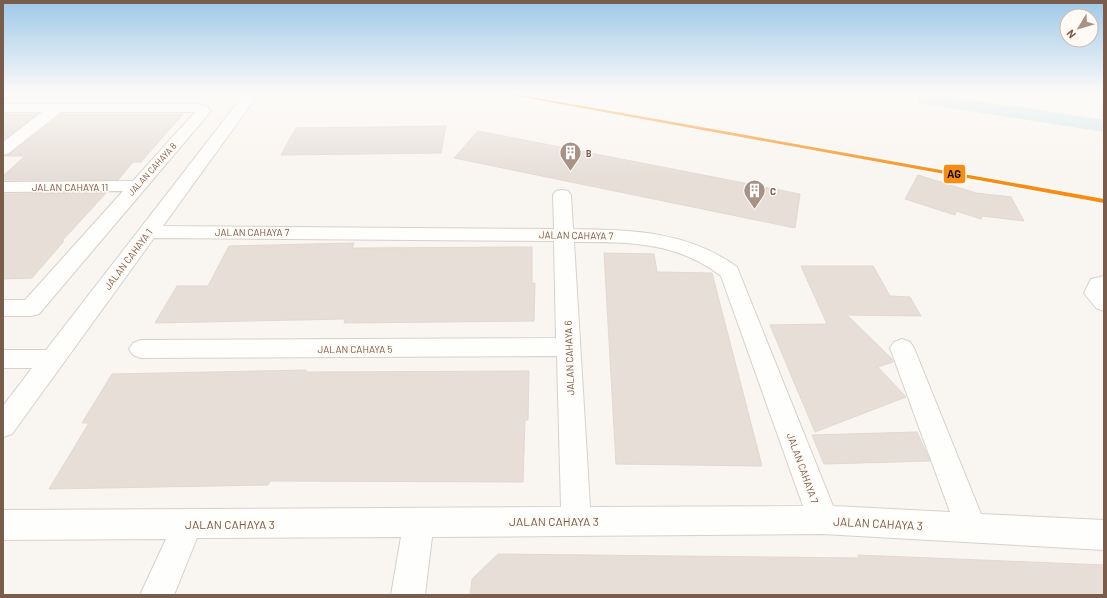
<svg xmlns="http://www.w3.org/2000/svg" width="1107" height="598" viewBox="0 0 1107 598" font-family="Barlow,sans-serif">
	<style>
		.water { fill: #d0e8ea }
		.building { fill: #e6ded7; stroke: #e2d8d2 }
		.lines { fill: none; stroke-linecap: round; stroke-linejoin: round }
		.minor-casing { stroke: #d7d1cb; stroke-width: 2 }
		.minor { fill: #fefefd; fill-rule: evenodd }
		.rail-1-casing { stroke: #fffaf3; stroke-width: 3 }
		.rail-1 { fill: #f78c13; fill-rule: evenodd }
		.labels { text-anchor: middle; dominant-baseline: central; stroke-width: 3; stroke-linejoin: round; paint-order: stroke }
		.far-poi-label { font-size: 9px; font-weight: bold; fill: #7a5c4d; stroke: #fffaf3; text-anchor: start }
		.far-street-label { font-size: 9px; fill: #7a5c4d; stroke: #fffaf3 }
		.street-label { font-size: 10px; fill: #7a5c4d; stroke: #fffaf3 }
		.poi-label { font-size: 10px; font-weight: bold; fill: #7a5c4d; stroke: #fffaf3; text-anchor: start }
		.near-street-label { font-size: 12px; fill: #7a5c4d; stroke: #fffaf3 }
		.line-badge { stroke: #fffaf3; stroke-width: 1.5 }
		.pale-badge-label { font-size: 11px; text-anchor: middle; font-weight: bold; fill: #111 }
	</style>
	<rect width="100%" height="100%" fill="#f9f5f0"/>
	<g class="water">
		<polygon points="3,93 206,93 200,98 185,100 3,100"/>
		<polygon points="917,93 927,93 1104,120 1104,132 918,103"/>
	</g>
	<g class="building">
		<polygon points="3,114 38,114 3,140"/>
		<polygon points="62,114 183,114 141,162 133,162 118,180 3,180 3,176 25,156 4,156 10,154"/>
		<polygon points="446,126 441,153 281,155 296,128"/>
		<polygon points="478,131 800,194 795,228 454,158"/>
		<polygon points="918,175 976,193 1011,197 1024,221 982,216 981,219 956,211 955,215 905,199"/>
		<polygon points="3,193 3,194 106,193 62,241 64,241 32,278 3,279"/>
		<polygon points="354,243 352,248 532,247 532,283 535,283 534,321 344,323 345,319 155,323 177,286 208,286 229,246"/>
		<polygon points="604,253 654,254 657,272 712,273 762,466 616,464"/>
		<polygon points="801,266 873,266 890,296 910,297 921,316 847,315 892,359 893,362 878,367 906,397 815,432 770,325 827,324"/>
		<polygon points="306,370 306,372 529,371 528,420 525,420 523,482 270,481 268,485 49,489 89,423 82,423 112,374"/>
		<polygon points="917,432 930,461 824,464 812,435"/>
		<polygon points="498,554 859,558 858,555 1104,565 1104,595 470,595 472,579"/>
	</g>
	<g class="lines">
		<defs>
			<g id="minor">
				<path d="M245,93h14l-96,133 391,3 -1,-34 3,-4 6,-1 6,1 3,4 2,34c59,1 115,2 164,38l96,239 117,6 -60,-164 4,-6 8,-3 8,3 4,6 67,166 123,6v30l-281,-16 -391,3 -7,58h-34l10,-58 -204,1 -23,57h-34l26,-56 -163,1v-30l558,-3 -4,-151 -416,2 -8,-3 -4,-6 4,-6 8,-3 415,-2 -2,-97 -400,-3 -142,196 -9,3v-31l29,-38h-29v-18h43zM574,242c53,0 102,-1 147,34l82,230 -213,1z"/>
				<polygon points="3,104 196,104 207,106 211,111 39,314 31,316 3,316 3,300 25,300 123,191 3,192 3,182 133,181 195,112 61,112 9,153 3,155 3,142 42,112 3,112"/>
				<polygon points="1104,276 1104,311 1096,308 1084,293 1091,279"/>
			</g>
		</defs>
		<use href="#minor" class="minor-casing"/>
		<use href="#minor" class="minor"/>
		<defs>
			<polygon id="rail-1" points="503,93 510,93 1104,199 1104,203 505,94"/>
		</defs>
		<use href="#rail-1" class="rail-1-casing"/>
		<use href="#rail-1" class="rail-1"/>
	</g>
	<linearGradient id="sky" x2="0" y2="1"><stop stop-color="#9ec9e9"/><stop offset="0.53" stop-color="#fcfaf8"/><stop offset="1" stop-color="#fcfaf8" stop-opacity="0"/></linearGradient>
	<rect width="1107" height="176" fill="url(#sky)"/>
	<defs>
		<symbol id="building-pin" viewBox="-11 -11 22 30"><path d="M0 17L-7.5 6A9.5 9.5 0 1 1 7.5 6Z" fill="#a69286" stroke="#fffaf3"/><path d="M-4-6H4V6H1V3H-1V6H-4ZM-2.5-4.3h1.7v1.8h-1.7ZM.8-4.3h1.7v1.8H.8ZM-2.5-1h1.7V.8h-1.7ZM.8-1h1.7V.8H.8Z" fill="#fff"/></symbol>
	</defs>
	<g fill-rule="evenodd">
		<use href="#building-pin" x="558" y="140" width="25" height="34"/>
		<use href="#building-pin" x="742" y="178" width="25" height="34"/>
	</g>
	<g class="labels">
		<g class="far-poi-label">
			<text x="586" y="153">B</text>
		</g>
		<g class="far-street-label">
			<text transform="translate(152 169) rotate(-48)">JALAN CAHAYA 8</text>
		</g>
		<g class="street-label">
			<text x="70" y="187">JALAN CAHAYA 11</text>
			<text x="252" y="232">JALAN CAHAYA 7</text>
			<text transform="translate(576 235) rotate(1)">JALAN CAHAYA 7</text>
			<text transform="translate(128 259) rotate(-53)">JALAN CAHAYA 1</text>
			<text x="355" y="349">JALAN CAHAYA 5</text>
			<text transform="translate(569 358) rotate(-92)">JALAN CAHAYA 6</text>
			<text transform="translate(803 468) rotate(70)">JALAN CAHAYA 7</text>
		</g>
		<g class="poi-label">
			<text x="770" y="191">C</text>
		</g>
		<g class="near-street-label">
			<text x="554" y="521">JALAN CAHAYA 3</text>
			<text transform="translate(878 523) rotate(3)">JALAN CAHAYA 3</text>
			<text x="230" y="524">JALAN CAHAYA 3</text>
		</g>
	</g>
	<rect class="line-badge" x="943" y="164" width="23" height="20" rx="4" fill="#f78c13"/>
	<g class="pale-badge-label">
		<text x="954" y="178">AG</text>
	</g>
	<rect width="1107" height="598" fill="none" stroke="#7a5c4d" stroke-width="8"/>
	<g transform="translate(1079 28) rotate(232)"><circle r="19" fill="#fffaf3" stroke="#cabbb1"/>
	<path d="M0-3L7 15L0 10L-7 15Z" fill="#a69286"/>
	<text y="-6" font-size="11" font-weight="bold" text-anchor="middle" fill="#7a5c4d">N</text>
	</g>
</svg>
